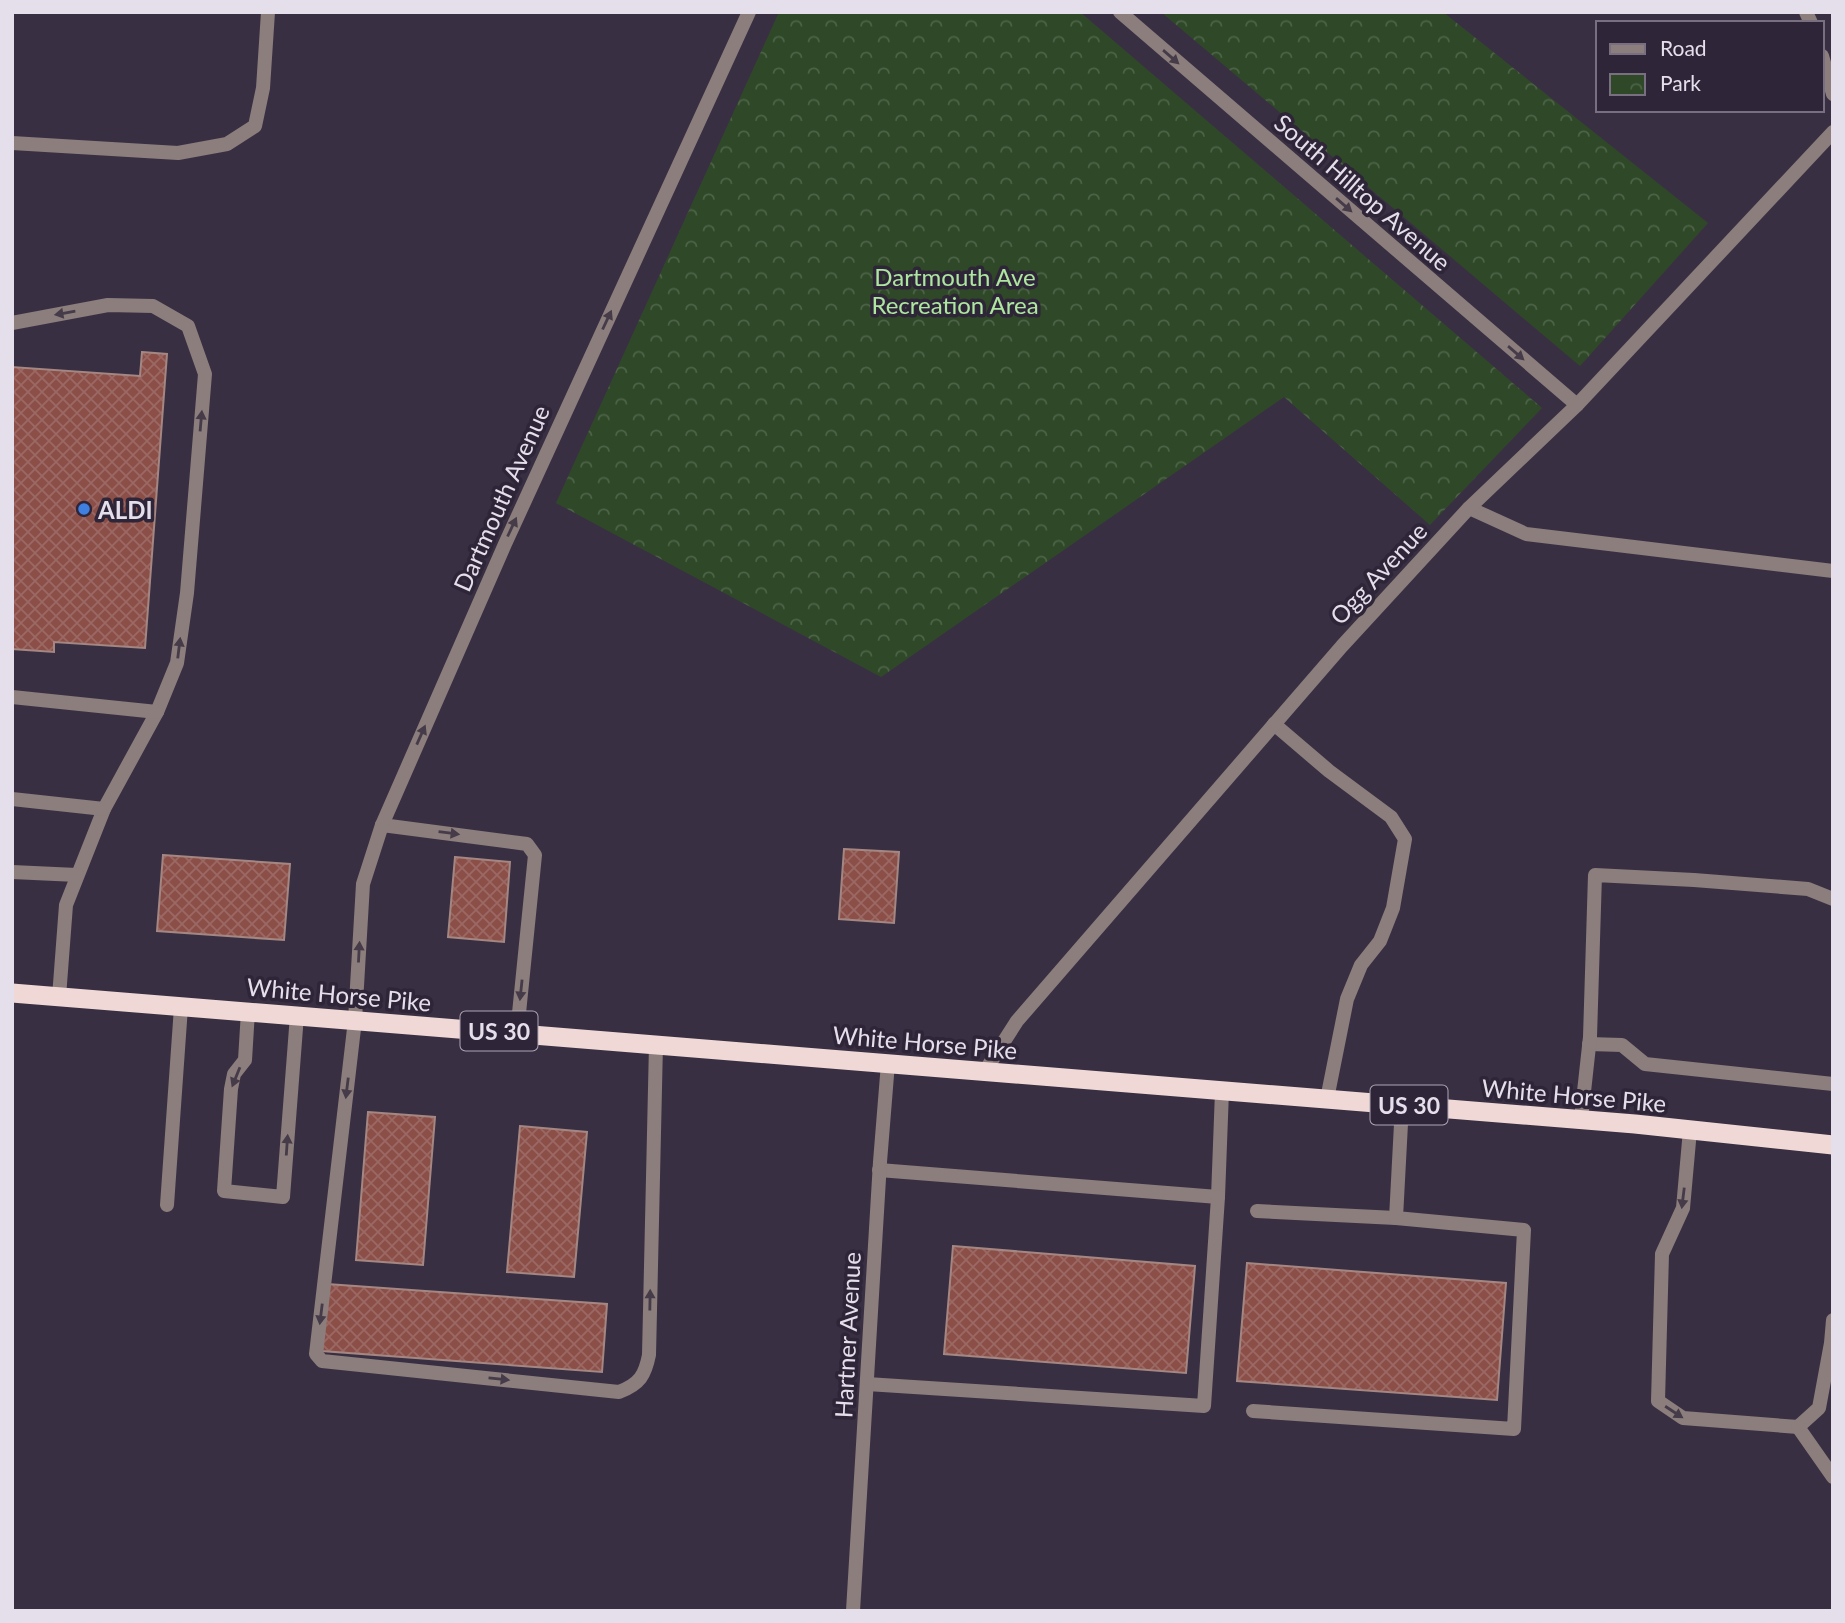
<svg xmlns="http://www.w3.org/2000/svg" width="1845" height="1623" viewBox="0 0 1845 1623" font-family="Lato,sans-serif">
	<style>
		.park { fill: url(#park-crowns) }
		.building { fill: url(#building-cross-hatch); stroke: #a48782; stroke-width: 2 }
		.lines { fill: none; stroke-linecap: round; stroke-linejoin: round }
		.service { stroke: #8b7e7c; stroke-width: 14 }
		.minor { stroke: #8b7e7c; stroke-width: 14 }
		.tertiary { stroke: #8b7e7c; stroke-width: 14 }
		.trunk { stroke: #f0d8d6; stroke-width: 19 }
		.oneway { fill: #463b49 }
		.shop-dot { fill: #3f7fe0; stroke: #2f2538; stroke-width: 2.5 }
		.labels { text-anchor: middle; dominant-baseline: central; stroke-width: 7; stroke-linejoin: round; paint-order: stroke }
		.shield { fill: #2f2538; stroke: #aea7b5; stroke-width: 2 }
		.shield-label { font-size: 23px; font-weight: bold; fill: #e5dfeb }
		.street-label { font-size: 24px; fill: #e5dfeb; stroke: #2f2538 }
		.park-label { font-size: 24px; fill: #ade69f; stroke: #2f2538 }
		.poi-label { font-size: 24px; font-weight: bold; fill: #e5dfeb; stroke: #2f2538; text-anchor: start }
	</style>
	<defs>
		<pattern id="park-crowns" width="20" height="18" patternUnits="userSpaceOnUse" patternTransform="scale(1.75)"><rect width="20" height="18" fill="#2f4928"/><path d="M2 6a3 3 0 1 1 6 0M12 15a3 3 0 1 1 6 0" fill="none" stroke="#4d6347"/></pattern>
		<pattern id="building-cross-hatch" width="8" height="8" patternUnits="userSpaceOnUse" patternTransform="scale(1.75)"><rect width="8" height="8" fill="#8b4f48"/><path d="M0 0l8 8M0 8l8-8" fill="none" stroke="#9b6863"/></pattern>
	</defs>
	<rect width="100%" height="100%" fill="#392f42"/>
	<g class="park">
		<polygon points="779,12 1080,12 1542,408 1430,525 1284,397 881,677 556,503"/>
		<polygon points="1161,12 1443,12 1708,223 1580,366"/>
	</g>
	<g class="building">
		<polygon points="142,352 167,354 145,648 54,642 54,652 12,649 12,367 140,376"/>
		<polygon points="844,849 899,852 894,923 839,919"/>
		<polygon points="163,855 290,864 284,940 157,931"/>
		<polygon points="455,857 510,862 504,942 448,937"/>
		<polygon points="368,1112 435,1117 423,1265 356,1260"/>
		<polygon points="520,1126 587,1132 574,1277 507,1272"/>
		<polygon points="953,1246 1195,1266 1186,1373 944,1354"/>
		<polygon points="1247,1263 1506,1283 1497,1400 1237,1381"/>
		<polygon points="327,1284 607,1304 602,1372 322,1351"/>
	</g>
	<g class="lines">
		<g class="service">
			<polyline points="12,323 108,305 153,306 188,326 205,374 187,593 177,663 157,712 104,809 66,905 59,997"/>
			<polyline points="12,697 157,712"/>
			<polyline points="1274,724 1329,771 1391,817 1405,839 1393,908 1380,941 1361,965 1347,999 1327,1099"/>
			<polyline points="12,799 104,809"/>
			<polyline points="382,825 527,844 535,855 517,1033"/>
			<polyline points="12,872 77,875"/>
			<polyline points="248,1011 245,1060 234,1074 231,1089 224,1191 283,1197 297,1015"/>
			<path d="M355,1020l-39,334 6,7 297,31c21,-8 26,-17 30,-37l7,-311"/>
			<polyline points="1589,1044 1622,1045 1645,1064 1833,1084"/>
			<polyline points="1581,1119 1590,1037 1595,875 1694,880 1808,889 1833,899"/>
			<polyline points="1690,1130 1683,1208 1662,1254 1658,1401 1683,1418 1798,1427 1819,1408 1831,1343 1833,1320"/>
			<polyline points="879,1170 1218,1197 1222,1091"/>
			<polyline points="167,1205 181,1007"/>
			<polyline points="1257,1211 1396,1218"/>
			<polyline points="867,1384 1204,1406 1218,1197"/>
			<polyline points="1253,1411 1514,1429 1524,1230 1396,1218 1402,1105"/>
			<polyline points="1798,1427 1833,1477"/>
		</g>
		<g class="minor">
			<polyline points="1120,12 1577,405"/>
			<polyline points="1806,12 1811,23"/>
			<polyline points="1822,56 1833,94"/>
			<polyline points="12,143 178,153 227,144 255,126 263,88 268,12"/>
			<polyline points="1469,508 1526,534 1833,571"/>
			<polyline points="355,1020 363,884 382,825 505,544 749,12"/>
			<polyline points="853,1611 880,1162 888,1063"/>
		</g>
		<polyline class="tertiary" points="985,1071 1017,1021 1342,646 1469,508 1577,405 1833,132"/>
		<polyline class="trunk" points="12,993 1635,1124 1833,1145"/>
	</g>
	<defs><path id="oneway-solid" d="M-6-.8H1V-3.2L6.5 0L1 3.2V.8H-6Z" transform="scale(1.75)"/></defs>
	<g class="oneway">
		<use href="#oneway-solid" transform="translate(1171 57) rotate(41)"/>
		<use href="#oneway-solid" transform="translate(1344 205) rotate(41)"/>
		<use href="#oneway-solid" transform="translate(65 313) rotate(170)"/>
		<use href="#oneway-solid" transform="translate(607 320) rotate(-65)"/>
		<use href="#oneway-solid" transform="translate(1516 353) rotate(41)"/>
		<use href="#oneway-solid" transform="translate(201 421) rotate(-85)"/>
		<use href="#oneway-solid" transform="translate(512 527) rotate(-65)"/>
		<use href="#oneway-solid" transform="translate(179 648) rotate(-83)"/>
		<use href="#oneway-solid" transform="translate(421 735) rotate(-66)"/>
		<use href="#oneway-solid" transform="translate(449 833) rotate(7)"/>
		<use href="#oneway-solid" transform="translate(359 952) rotate(-87)"/>
		<use href="#oneway-solid" transform="translate(521 990) rotate(96)"/>
		<use href="#oneway-solid" transform="translate(236 1077) rotate(112)"/>
		<use href="#oneway-solid" transform="translate(347 1088) rotate(97)"/>
		<use href="#oneway-solid" transform="translate(287 1145) rotate(-86)"/>
		<use href="#oneway-solid" transform="translate(1683 1198) rotate(97)"/>
		<use href="#oneway-solid" transform="translate(650 1300) rotate(-89)"/>
		<use href="#oneway-solid" transform="translate(321 1314) rotate(97)"/>
		<use href="#oneway-solid" transform="translate(499 1379) rotate(6)"/>
		<use href="#oneway-solid" transform="translate(1674 1412) rotate(33)"/>
	</g>
	<circle class="shop-dot" cx="84" cy="509" r="7"/>
	<g class="labels">
		<g class="shield">
			<rect x="460.5" y="1011.5" width="77" height="39" rx="5"/>
			<rect x="1370.5" y="1085.5" width="77" height="39" rx="5"/>
		</g>
		<g class="shield-label">
			<text x="499" y="1031">US 30</text>
			<text x="1409" y="1105">US 30</text>
		</g>
		<g class="street-label">
			<text transform="translate(1363 192) rotate(41)">South Hilltop Avenue</text>
			<text transform="translate(501 498) rotate(-66)">Dartmouth Avenue</text>
			<text transform="translate(1378 573) rotate(-47)">Ogg Avenue</text>
			<text transform="translate(339 994) rotate(5)">White Horse Pike</text>
			<text transform="translate(925 1042) rotate(5)">White Horse Pike</text>
			<text transform="translate(1574 1095) rotate(5)">White Horse Pike</text>
			<text transform="translate(847 1335) rotate(-87)">Hartner Avenue</text>
		</g>
		<g class="park-label">
			<text x="955" y="276">Dartmouth Ave<tspan x="955" dy="28">Recreation Area</tspan></text>
		</g>
		<g class="poi-label">
			<text x="98" y="509">ALDI</text>
		</g>
	</g>
	<rect width="1845" height="1623" fill="none" stroke="#e5dfeb" stroke-width="28"/>
	<rect x="1596" y="21" width="228" height="91" fill="#2f2538" stroke="#786f80" stroke-width="2"/>
	<rect x="1610" y="44" width="35" height="10" fill="#8b7e7c" stroke="#786f80" stroke-width="2"/>
	<text x="1660" y="56" font-size="21" fill="#e5dfeb">Road</text>
	<rect x="1610" y="74" width="35" height="21" fill="url(#park-crowns)" stroke="#786f80" stroke-width="2"/>
	<text x="1660" y="91" font-size="21" fill="#e5dfeb">Park</text>
</svg>
